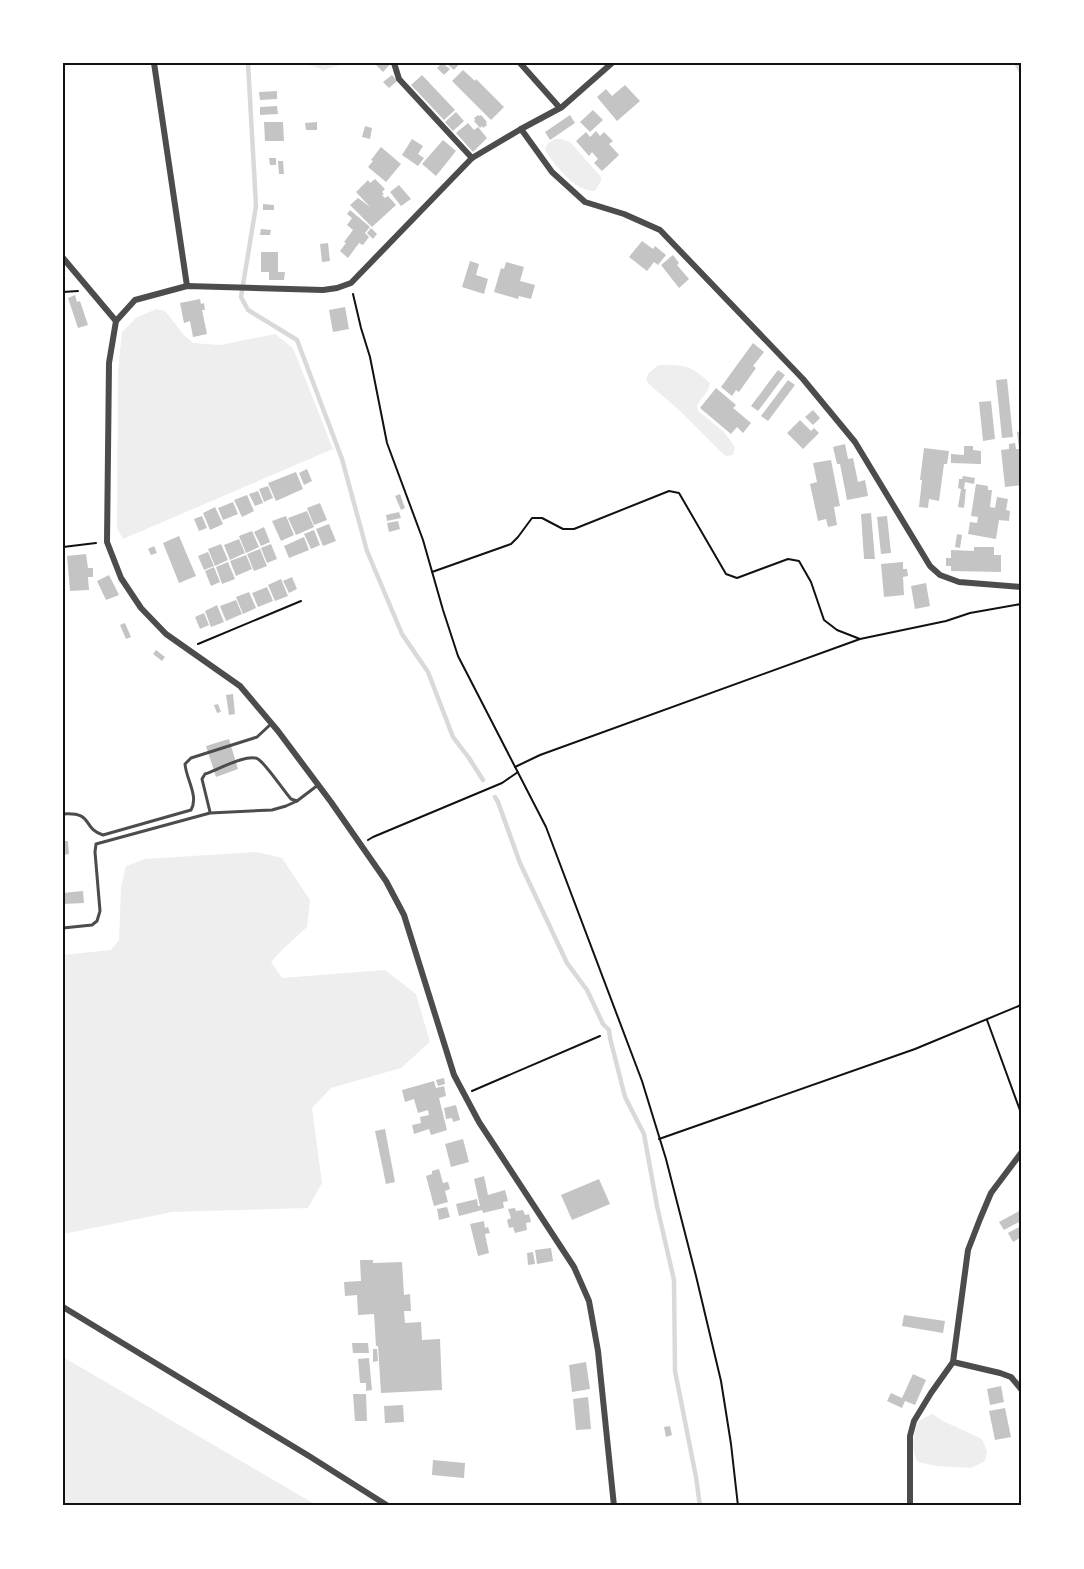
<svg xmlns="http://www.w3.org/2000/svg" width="1084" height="1569" viewBox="0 0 1084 1569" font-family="'Public Sans',sans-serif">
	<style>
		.green { fill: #eee }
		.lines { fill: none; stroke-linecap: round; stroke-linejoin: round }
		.stream { stroke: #d9d9d9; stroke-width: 4.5 }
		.building { fill: #c4c4c4 }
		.path { stroke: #111; stroke-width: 2 }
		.service { stroke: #4c4c4c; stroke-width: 3 }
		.minor { stroke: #4c4c4c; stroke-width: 6 }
		.neatline { fill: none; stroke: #111; stroke-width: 2 }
	</style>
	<rect width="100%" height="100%" fill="#fff"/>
	<g class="green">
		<polygon points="303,63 346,63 324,70"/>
		<path d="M555,139h7l8,3 31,35v4l-6,10c-20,1 -40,-26 -50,-41l2,-6z"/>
		<polygon points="156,309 165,311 183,334 193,343 220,345 275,334 293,348 333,449 123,539 117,528 118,372 122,332 136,318"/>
		<path d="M658,365c27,0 31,-1 52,18l-2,7 -11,15 1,6 26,21 11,15 -2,8 -7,1 -3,-2 -45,-45 -27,-23 -5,-6 2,-6z"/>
		<polygon points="257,852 282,858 310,900 307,927 282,950 271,962 282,978 385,970 416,994 430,1042 401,1068 331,1088 312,1108 322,1183 308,1208 172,1212 63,1234 63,955 111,950 119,940 121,887 126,866 145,859"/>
		<polygon points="63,1357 318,1506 63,1506"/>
		<path d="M932,1414l11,7 39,18 5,12 -2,10 -14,7 -34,-2 -19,-4c-8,-14 -4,-27 0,-41z"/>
	</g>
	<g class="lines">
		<g class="stream">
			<polyline points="248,63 256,206 241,297 248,310 297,340 342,459 367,551 402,634 428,672 453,737 469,758 483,780"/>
			<polyline points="1016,63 1021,71"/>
			<polyline points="495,797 498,802 520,863 567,963 587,990 603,1024 609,1030 610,1038 625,1097 644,1134 657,1206 674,1280 675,1371 696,1477 700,1506"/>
		</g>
	</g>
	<g class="building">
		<polygon points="374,63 391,63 383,72"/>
		<polygon points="442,63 450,69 444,75 437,68"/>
		<polygon points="446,63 460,63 454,70"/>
		<polygon points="463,70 475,81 476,79 504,107 491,120 452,81"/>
		<polygon points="392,75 397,81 389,88 383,82"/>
		<polygon points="422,75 455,110 444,120 411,85"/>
		<polygon points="625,85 640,101 617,121 597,97 606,89 612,96"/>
		<polygon points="277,91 277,99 260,100 259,92"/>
		<polygon points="277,106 278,114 260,115 260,107"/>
		<polygon points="593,110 603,120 590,132 580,122"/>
		<polygon points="456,112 464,121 453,131 445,122"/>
		<polygon points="478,115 479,116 481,115 487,122 486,123 487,125 483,128 482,126 480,128 474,121 475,120 474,118"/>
		<polygon points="570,115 575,123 550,140 545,132"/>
		<polygon points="264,122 283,122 284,141 265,141"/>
		<polygon points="317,122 317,130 306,130 305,123"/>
		<polygon points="468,123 474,130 478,127 487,138 473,152 456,133"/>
		<polygon points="365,126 372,128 370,139 362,137"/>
		<polygon points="596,131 600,136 604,132 613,141 609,144 619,155 602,171 594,163 598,159 592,152 589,156 576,141 586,132 590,137"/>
		<polygon points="412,139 423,146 418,154 424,158 418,166 402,155"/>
		<polygon points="443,140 456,151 436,176 422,164"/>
		<polygon points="381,147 401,164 386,182 368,167 373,161 371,160"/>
		<polygon points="269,158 276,158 276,165 270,165"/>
		<polygon points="278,161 283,161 284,174 279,174"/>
		<polygon points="375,179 385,189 382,192 384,194 382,195 385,198 388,196 396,205 372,227 350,205 358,198 370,207 356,192 368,180 370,183"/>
		<polygon points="399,185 411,199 401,206 390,192"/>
		<polygon points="263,204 274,205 274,210 263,210"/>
		<polygon points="350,210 370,227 365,233 369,237 363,245 359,243 348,258 340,251 346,243 344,242 353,230 347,225 352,218 347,214"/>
		<polygon points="371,228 377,234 373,239 367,233"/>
		<polygon points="261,229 271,230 270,235 260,235"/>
		<polygon points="642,241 653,249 655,246 666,255 658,265 654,262 647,271 629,257"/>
		<polygon points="328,243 330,261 322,262 320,244"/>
		<polygon points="261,252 278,252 278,272 285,272 284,280 269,280 269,272 261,272"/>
		<polygon points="673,255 679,263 677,265 689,279 679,288 661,265"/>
		<polygon points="470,261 479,264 476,275 488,279 484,294 462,287"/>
		<polygon points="506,262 524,267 520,281 535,285 531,299 519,296 518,299 494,292 501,268 504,269"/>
		<polygon points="75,295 77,302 80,301 88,325 78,328 68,298"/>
		<polygon points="200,299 201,304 204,303 205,310 202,310 207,334 193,337 190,321 184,323 180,303"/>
		<polygon points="345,307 349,329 333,332 329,310"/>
		<polygon points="753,343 764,352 753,366 756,368 739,392 736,390 732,396 721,387"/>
		<polygon points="778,370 785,375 758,411 751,406"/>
		<polygon points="1007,379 1013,437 1002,438 996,380"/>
		<polygon points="788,380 795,385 768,421 761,416"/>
		<polygon points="716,388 736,405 733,408 751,423 743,433 737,427 731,434 700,408"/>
		<polygon points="991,401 995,439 983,441 979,402"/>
		<polygon points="813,410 820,418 813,425 805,417"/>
		<polygon points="800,420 811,431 814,428 819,433 803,449 787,433"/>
		<polygon points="1021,431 1021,485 1005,487 1001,450 1009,449 1009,444 1015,443 1016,449 1019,449 1017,432"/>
		<polygon points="845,444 848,459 853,458 858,482 865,480 868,496 847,500 840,464 837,464 833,447"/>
		<polygon points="964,446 973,446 973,450 981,451 981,464 951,463 951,454 964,455"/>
		<polygon points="924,448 949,451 947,464 944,464 939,501 929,499 928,508 919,507 922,480 920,480"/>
		<polygon points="831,460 840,506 834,507 837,525 828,527 826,519 818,521 810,484 817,482 813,463"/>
		<polygon points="307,469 312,481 304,485 299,473"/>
		<polygon points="296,472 303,489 276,501 268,483"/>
		<polygon points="963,476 975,478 974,484 965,482 964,489 966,489 964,508 958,507 961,489 958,488 959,479 962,479"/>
		<polygon points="976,484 988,486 988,490 992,490 990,507 995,508 997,497 1008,499 1006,510 1010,511 1009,521 999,520 996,539 968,534 970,522 977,523 978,517 971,516"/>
		<polygon points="268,486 273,498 264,502 259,489"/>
		<polygon points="258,491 263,503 255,506 249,494"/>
		<polygon points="400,494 405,508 401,510 395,496"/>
		<polygon points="247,495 254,511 242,517 234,500"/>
		<polygon points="233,502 238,514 223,520 218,508"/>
		<polygon points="320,503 327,520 314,525 307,508"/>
		<polygon points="215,507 223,524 210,530 203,513"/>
		<polygon points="307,511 314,527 296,535 288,518"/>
		<polygon points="399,512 401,518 387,521 386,515"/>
		<polygon points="871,513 875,559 864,559 861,514"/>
		<polygon points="202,516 207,528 199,531 194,519"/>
		<polygon points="286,516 294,535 281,541 272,521"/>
		<polygon points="887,516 891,553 881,554 877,517"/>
		<polygon points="398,521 400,529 389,532 387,523"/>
		<polygon points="329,524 336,541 323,546 316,529"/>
		<polygon points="264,527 270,542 261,546 254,532"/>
		<polygon points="314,530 320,545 311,549 304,534"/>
		<polygon points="252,531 259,547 246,553 239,536"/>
		<polygon points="957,534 962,535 960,548 955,547"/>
		<polygon points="179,536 196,576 179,583 163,543"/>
		<polygon points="304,537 309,550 289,558 284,546"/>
		<polygon points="239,539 245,553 230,560 224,545"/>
		<polygon points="221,544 228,560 215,566 208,549"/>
		<polygon points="271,544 277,559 267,563 261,548"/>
		<polygon points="154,546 157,553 151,555 148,549"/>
		<polygon points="974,547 994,547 994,555 1001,555 1001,572 951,571 951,566 946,566 946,558 951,558 951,550 974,551"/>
		<polygon points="260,549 267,566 254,571 247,554"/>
		<polygon points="208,552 214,566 204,570 198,556"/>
		<polygon points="86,554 88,568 93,568 93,577 88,577 89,590 70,591 67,556"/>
		<polygon points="246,555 252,569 236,576 230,561"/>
		<polygon points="228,562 235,579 222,584 216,567"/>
		<polygon points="903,562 903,569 907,569 908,576 903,577 904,595 884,597 881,564"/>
		<polygon points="214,567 220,582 211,586 205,571"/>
		<polygon points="109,575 119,595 106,600 97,581"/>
		<polygon points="292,577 297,589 289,593 283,581"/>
		<polygon points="281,579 288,596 275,601 268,585"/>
		<polygon points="926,583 930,606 915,609 911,586"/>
		<polygon points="267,587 273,601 258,607 252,593"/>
		<polygon points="249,592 256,608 243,614 236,597"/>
		<polygon points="236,600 242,614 226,621 220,606"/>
		<polygon points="217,605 224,622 211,627 205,611"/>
		<polygon points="204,613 209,625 200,629 195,617"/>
		<polygon points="125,623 131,637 126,639 120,625"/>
		<polygon points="156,650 165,657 162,661 153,654"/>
		<polygon points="233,694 235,714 229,715 226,695"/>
		<polygon points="218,704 221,712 217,713 214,705"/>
		<polygon points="229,739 238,769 216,777 206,746"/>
		<polygon points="63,841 68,841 69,854 63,855"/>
		<polygon points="83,891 84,903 63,904 63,893"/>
		<polygon points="444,1078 445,1084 438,1086 436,1080"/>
		<polygon points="434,1081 436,1088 444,1086 446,1096 439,1098 447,1130 431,1135 429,1129 414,1134 412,1125 421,1123 420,1117 429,1115 428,1110 418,1113 414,1099 405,1102 402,1090"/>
		<polygon points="456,1105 460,1120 453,1122 452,1118 446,1119 444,1108"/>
		<polygon points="385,1129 395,1182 386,1184 375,1131"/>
		<polygon points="463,1139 469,1162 451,1167 445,1144"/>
		<polygon points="439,1169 443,1183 448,1182 450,1189 445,1191 448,1202 434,1206 426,1176 432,1174 432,1171"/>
		<polygon points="484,1176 488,1195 505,1190 508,1201 503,1202 504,1208 483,1213 482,1210 459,1216 456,1204 477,1199 478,1206 480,1206 474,1179"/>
		<polygon points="599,1179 610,1204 572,1220 561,1195"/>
		<polygon points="447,1207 450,1217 439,1220 437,1209"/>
		<polygon points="515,1208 516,1211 523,1210 525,1215 529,1214 531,1222 526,1223 527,1230 515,1233 513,1227 509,1228 507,1220 511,1218 508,1209"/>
		<polygon points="1021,1210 1021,1221 1004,1230 999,1222"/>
		<polygon points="484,1221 485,1228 488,1227 490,1233 485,1234 489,1253 478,1256 470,1224"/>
		<polygon points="1021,1226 1021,1237 1013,1242 1008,1233"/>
		<polygon points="551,1248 553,1261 537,1264 535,1250"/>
		<polygon points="533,1252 535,1264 528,1265 527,1253"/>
		<polygon points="360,1260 373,1260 373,1263 402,1262 404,1295 410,1294 411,1311 404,1311 405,1323 421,1322 422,1340 440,1339 442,1390 381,1393 378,1346 376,1346 374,1314 358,1315 357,1295 345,1296 344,1282 361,1281"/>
		<polygon points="904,1315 945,1321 943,1333 902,1326"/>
		<polygon points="352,1343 368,1343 369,1353 353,1353"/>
		<polygon points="373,1349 377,1349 378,1361 373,1362"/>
		<polygon points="369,1358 372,1390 366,1391 366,1383 360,1383 358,1359"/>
		<polygon points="586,1362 590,1389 572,1392 569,1365"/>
		<polygon points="913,1374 926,1380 915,1405 905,1401 902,1408 887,1401 891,1393 902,1398"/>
		<polygon points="1001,1386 1004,1402 990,1405 987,1389"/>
		<polygon points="353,1394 366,1394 367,1421 355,1421"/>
		<polygon points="588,1397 591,1429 576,1430 573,1399"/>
		<polygon points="403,1405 404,1422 385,1423 384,1406"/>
		<polygon points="1005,1408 1011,1437 995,1440 989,1411"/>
		<polygon points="670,1426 672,1435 666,1437 664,1427"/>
		<polygon points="433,1460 465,1463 464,1478 432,1475"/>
	</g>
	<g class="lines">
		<g class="path">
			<polyline points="63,292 78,291"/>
			<polyline points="353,294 361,328 370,357 387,443 423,540 443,610 458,656 546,827 642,1081 666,1159 696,1276 721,1381 731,1444 738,1506"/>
			<polyline points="63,547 96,543"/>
			<polyline points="432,572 511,544 518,537 532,518 542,518 563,529 574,529 669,491 679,493 726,574 737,578 788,559 799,561 811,582 824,620 837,630 860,639"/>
			<polyline points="198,644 301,601"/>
			<polyline points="515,767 540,755 860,639 946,621 970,613 1021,604"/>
			<polyline points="368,840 373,837 502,783 518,772"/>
			<polyline points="987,1020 1021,1113"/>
			<polyline points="472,1091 600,1036"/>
			<polyline points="659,1139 915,1049 1021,1005"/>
		</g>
		<g class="service">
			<path d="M210,812l-8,-33 3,-5c12,-4 43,-21 53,-15 8,5 25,31 33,40l6,2 21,-16"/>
			<path d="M63,814c32,-2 18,14 40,21l88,-25c8,-14 -5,-31 -6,-46l6,-6 66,-21 14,-13"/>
			<polyline points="63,928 92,925 97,921 100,911 95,852 96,844 210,813 272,810 286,806 297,801"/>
		</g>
		<g class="minor">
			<polyline points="154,63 187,286"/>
			<polyline points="394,63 399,79 472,158"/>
			<polyline points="520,63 560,108"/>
			<polyline points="612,63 562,107 521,129 472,158 351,283 337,288 323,290 187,286 135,300 116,321 109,363 107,542 121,578 141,608 166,634 240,686 278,731 331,802 386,881 404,915 454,1075 479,1122 574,1267 589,1301 598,1351 614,1506"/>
			<polyline points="521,129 552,172 585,202 624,214 660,230 803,379 855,442 930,566 940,575 959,582 1021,587"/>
			<polyline points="63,258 116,321"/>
			<polyline points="63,1307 309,1456 388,1506"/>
			<polyline points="953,1362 1000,1373 1011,1377 1021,1389"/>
			<polyline points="910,1506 910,1436 914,1421 931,1393 953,1362 968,1250 980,1219 991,1193 1021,1153"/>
		</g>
	</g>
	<rect width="1084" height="1569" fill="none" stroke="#ffffff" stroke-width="129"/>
	<rect x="64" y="64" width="956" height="1440" class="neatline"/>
</svg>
